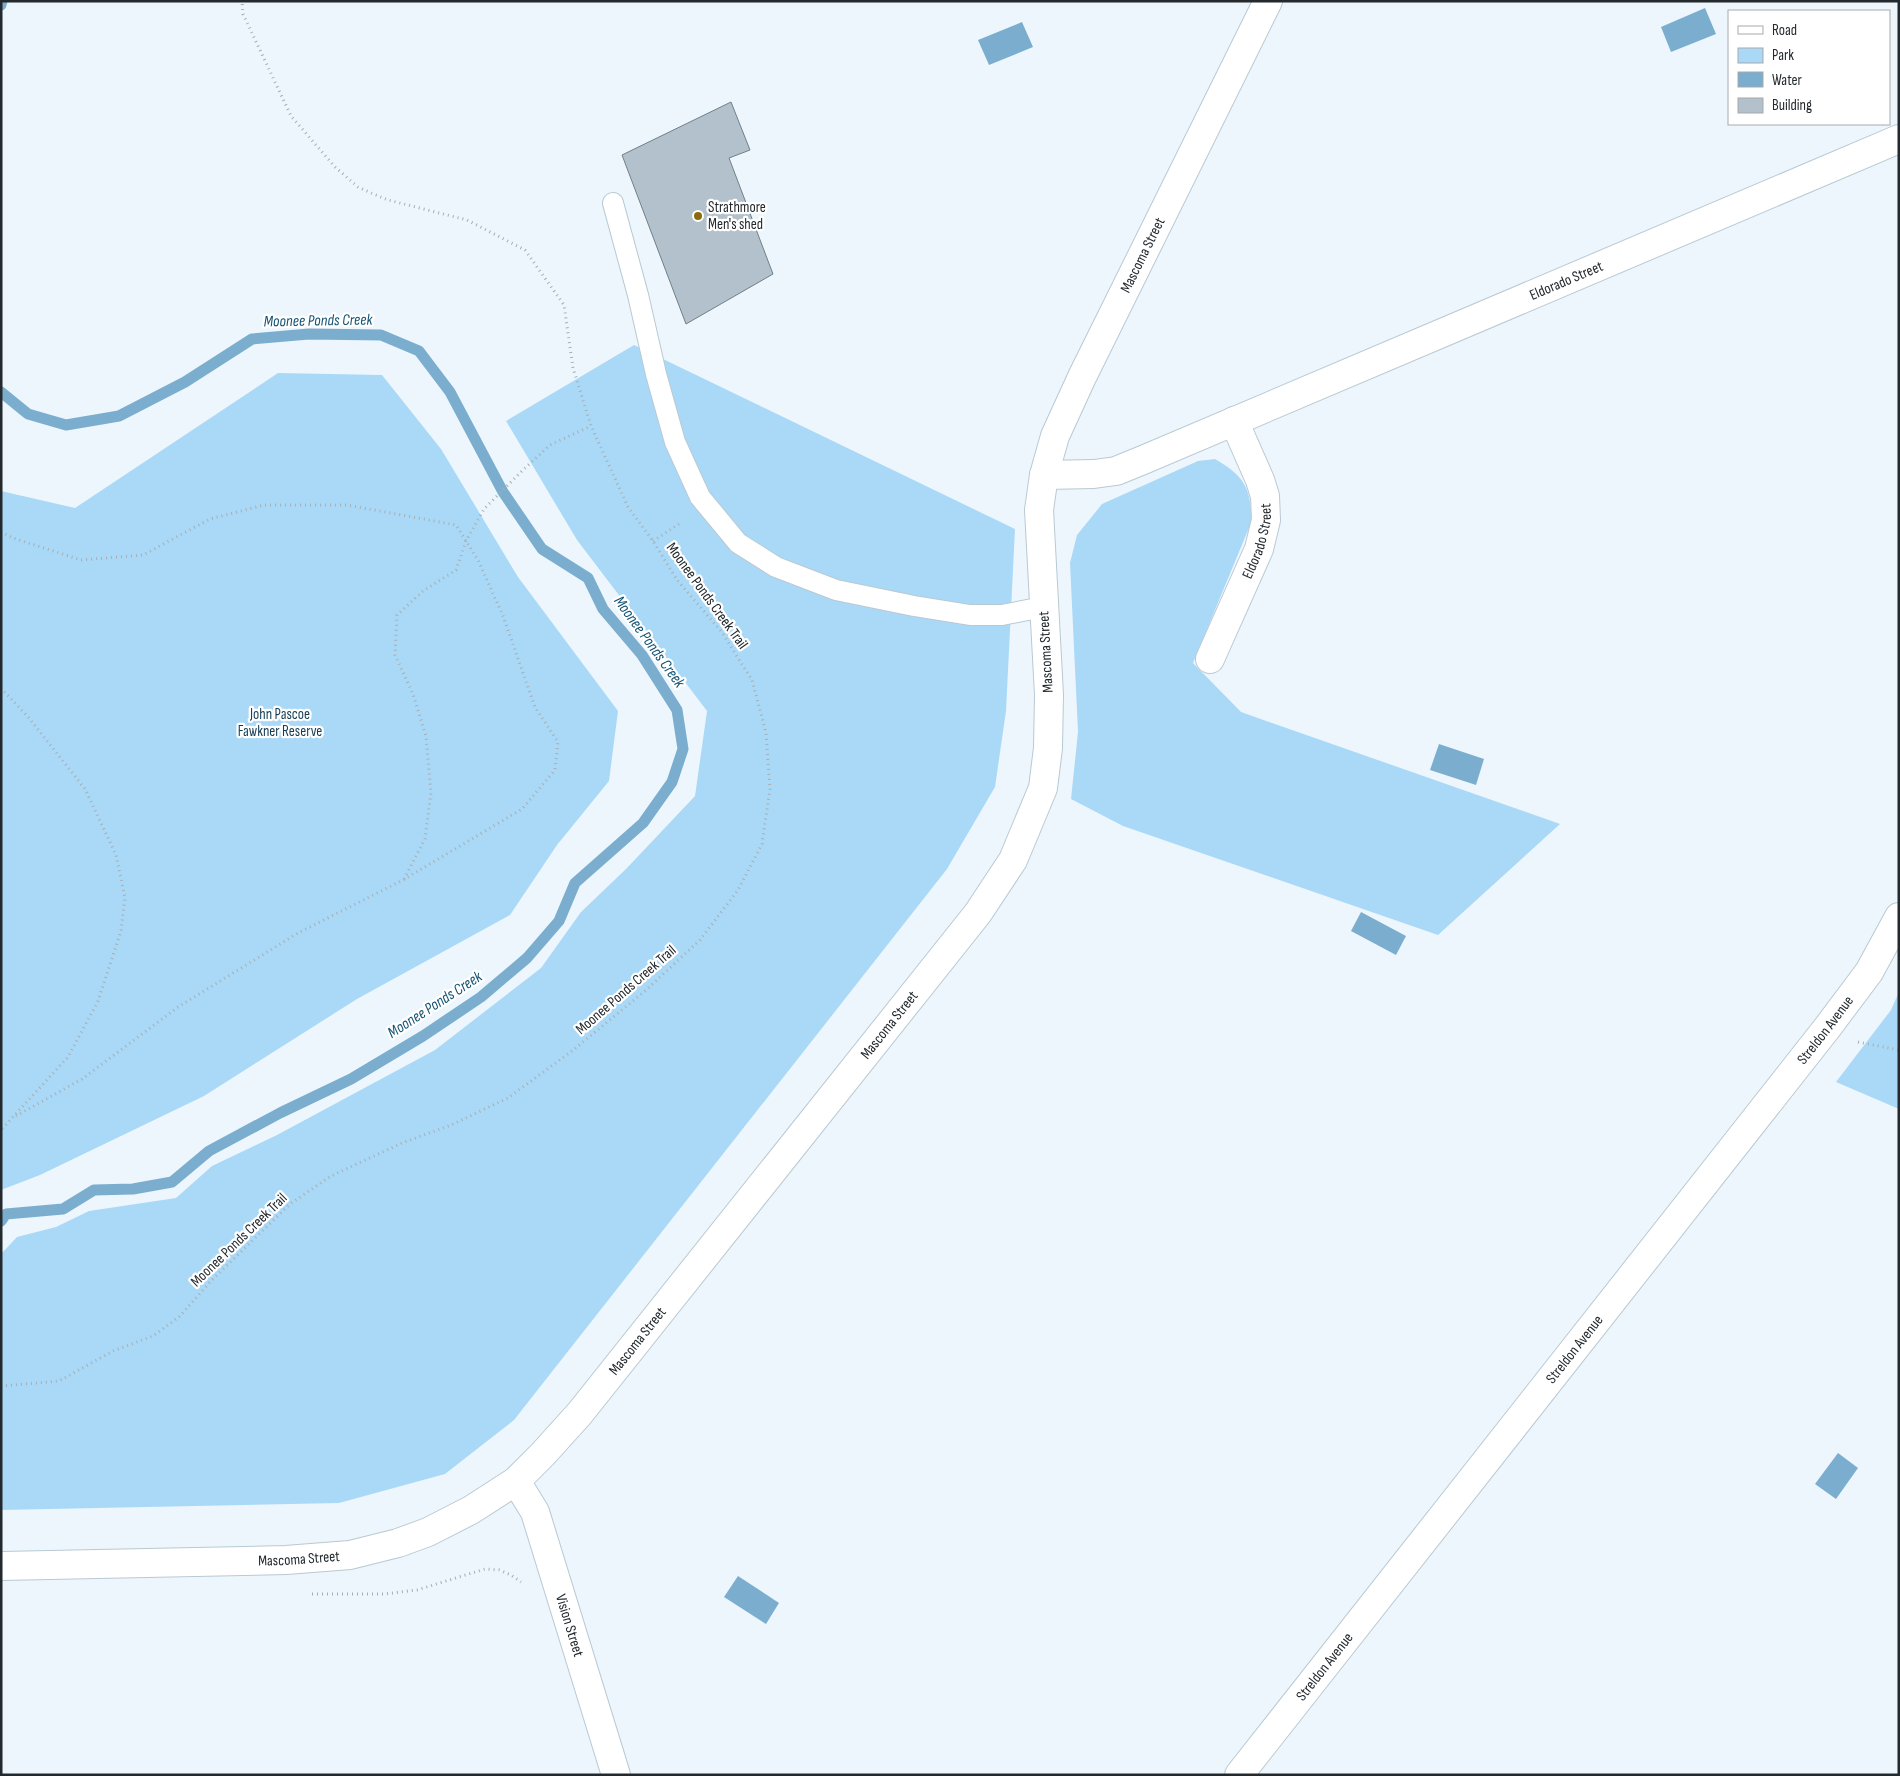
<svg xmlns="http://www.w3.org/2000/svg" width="1900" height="1776" viewBox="0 0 1900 1776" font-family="'Sofia Sans Condensed',sans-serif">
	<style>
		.green { fill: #aad9f8 }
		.water { fill: #7baece }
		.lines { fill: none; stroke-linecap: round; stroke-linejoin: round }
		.stream { stroke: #7baece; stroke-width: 11 }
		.building { fill: #b2c1cb; stroke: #717f88 }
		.service-casing { stroke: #b9c9d3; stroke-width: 22 }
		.minor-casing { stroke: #b9c9d3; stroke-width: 30 }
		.secondary-casing { stroke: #b9c9d3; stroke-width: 30 }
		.path { stroke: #a6aeb4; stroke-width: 3; stroke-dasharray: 1 4; stroke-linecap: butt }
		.service { stroke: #fff; stroke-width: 20 }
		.minor { stroke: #fff; stroke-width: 28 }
		.secondary { stroke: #fff; stroke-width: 28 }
		.poi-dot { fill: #8a6b0b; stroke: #fff; stroke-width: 2 }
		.labels { text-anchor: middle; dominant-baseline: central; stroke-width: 4.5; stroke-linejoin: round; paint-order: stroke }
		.poi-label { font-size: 15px; fill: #23292d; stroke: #fff; text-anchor: start }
		.street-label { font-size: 15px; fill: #23292d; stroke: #fff }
		.park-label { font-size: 15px; fill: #143d55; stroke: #fff }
		.water-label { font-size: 16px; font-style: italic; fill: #155373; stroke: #fff }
	</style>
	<rect width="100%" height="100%" fill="#edf6fd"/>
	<g class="green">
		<polygon points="634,345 1015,529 1006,711 995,787 947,869 514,1420 445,1474 339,1503 1,1510 1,1254 17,1237 56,1227 89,1211 176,1198 212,1166 277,1135 435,1050 541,968 581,912 626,869 695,796 707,711 577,540 506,421"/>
		<polygon points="278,373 382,375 441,449 518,577 618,711 609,781 557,845 510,915 357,999 204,1096 40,1175 1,1190 1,491 75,508"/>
		<path d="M1215,459c30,17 37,31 36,64l-58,140 48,49 319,112 -122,111 -315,-109 -52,-27 7,-67 -8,-169 7,-28 25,-31 96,-43z"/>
		<polygon points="1899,992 1899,1109 1836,1082 1891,1010"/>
	</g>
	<g class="water">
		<polygon points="1705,8 1716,34 1671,52 1661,27"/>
		<polygon points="1022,22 1033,47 989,65 978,40"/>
		<polygon points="1439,744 1484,759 1476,785 1430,770"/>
		<polygon points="1361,912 1406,936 1396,955 1351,931"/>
		<polygon points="1838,1453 1858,1468 1836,1499 1815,1484"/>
		<polygon points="738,1576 779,1603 766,1624 724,1597"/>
	</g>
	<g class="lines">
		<g class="stream">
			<polyline points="1,5 2,1"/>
			<polyline points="1,392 28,414 66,425 119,416 185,382 252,339 309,334 381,335 419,351 450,392 503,492 542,549 588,578 603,609 642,655 677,710 683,749 672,782 643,823 575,883 559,921 527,958 481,997 423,1036 351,1079 280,1113 209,1151 172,1182 133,1189 94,1190 63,1209 6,1214 1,1221"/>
		</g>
	</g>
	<polygon class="building" points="731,102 750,150 729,158 773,274 686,324 622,155"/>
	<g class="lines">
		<defs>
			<polyline id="service" points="613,203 638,295 656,374 675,442 700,497 738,543 776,567 836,590 914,606 970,615 1002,615 1043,607"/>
			<g id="minor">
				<path id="s1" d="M1044,475l50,-1 22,-3 27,-11 756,-321"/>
				<path id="s2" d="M1210,659l49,-110 7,-29 -1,-24 -5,-16 -26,-59"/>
				<path id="s3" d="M516,1481l19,31 81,263"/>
				<path id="s4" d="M1239,1775l588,-747 42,-56 30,-55"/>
			</g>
			<g id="secondary">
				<path id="s5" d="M1,1566l285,-6 64,-5 48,-12 30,-11 43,-22 45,-29 27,-27 37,-41 398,-500 35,-53 30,-72 5,-40 1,-53 -10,-185 5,-35 11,-39 27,-59 186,-376"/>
			</g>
		</defs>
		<use href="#service" class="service-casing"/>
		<use href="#minor" class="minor-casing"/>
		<use href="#secondary" class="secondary-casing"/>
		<g class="path">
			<polyline points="1,532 13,538 81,560 143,555 210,519 264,505 347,505 456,525 478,560 503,616 535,707 558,742 555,770 522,809 403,880 298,933 178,1007 82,1079 16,1116"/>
			<polyline points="653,541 682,522"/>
			<polyline points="1,688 29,718 85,789 116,855 125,898 121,931 98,1001 68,1057 1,1130"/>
			<polyline points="404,879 425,839 431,793 426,736 413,694 395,655 397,615 423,591 456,570 466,541 484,509 524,469 550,445 591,426"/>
			<polyline points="1858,1042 1899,1050"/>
			<polyline points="1,1386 59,1381 113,1351 153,1336 179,1317 212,1280 290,1204 331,1176 402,1143 451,1125 508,1098 572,1051 645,991 700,940 738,890 762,844 770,789 766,733 752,680 721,631 677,580 653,541 628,507 591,426 573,368 564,305 525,250 467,220 388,200 371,193 358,187 335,167 291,116 243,14 242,1"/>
			<polyline points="312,1594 384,1594 417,1590 485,1569 499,1570 511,1575 521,1582"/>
		</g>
		<use href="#service" class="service"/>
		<use href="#minor" class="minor"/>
		<use href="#secondary" class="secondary"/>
	</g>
	<circle class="poi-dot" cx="698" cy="216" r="5"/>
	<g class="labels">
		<g class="poi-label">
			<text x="708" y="207">Strathmore<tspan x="708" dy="17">Men's shed</tspan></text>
		</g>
		<g class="street-label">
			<text stroke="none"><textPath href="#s5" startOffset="1962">Mascoma Street</textPath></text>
			<text stroke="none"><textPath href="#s1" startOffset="561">Eldorado Street</textPath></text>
			<text stroke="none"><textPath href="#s2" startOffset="128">Eldorado Street</textPath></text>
			<text transform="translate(707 596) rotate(54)">Moonee Ponds Creek Trail</text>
			<text transform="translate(1046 652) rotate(-93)">Mascoma Street</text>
			<text transform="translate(626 990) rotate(-41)">Moonee Ponds Creek Trail</text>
			<text stroke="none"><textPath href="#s5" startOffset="1122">Mascoma Street</textPath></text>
			<text stroke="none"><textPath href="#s4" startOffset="948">Streldon Avenue</textPath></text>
			<text transform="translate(239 1240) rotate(-44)">Moonee Ponds Creek Trail</text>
			<text stroke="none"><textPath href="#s5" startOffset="718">Mascoma Street</textPath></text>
			<text stroke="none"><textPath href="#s4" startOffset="542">Streldon Avenue</textPath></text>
			<text stroke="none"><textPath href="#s5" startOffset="298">Mascoma Street</textPath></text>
			<text stroke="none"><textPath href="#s3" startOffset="155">Vision Street</textPath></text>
			<text stroke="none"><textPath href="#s4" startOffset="138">Streldon Avenue</textPath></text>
		</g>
		<g class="park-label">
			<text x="280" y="714">John Pascoe<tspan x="280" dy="17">Fawkner Reserve</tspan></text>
		</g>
		<g class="water-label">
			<text transform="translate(318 321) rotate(-1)">Moonee Ponds Creek</text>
			<text transform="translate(649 642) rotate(54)">Moonee Ponds Creek</text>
			<text transform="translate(435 1005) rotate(-33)">Moonee Ponds Creek</text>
		</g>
	</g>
	<rect width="1900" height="1776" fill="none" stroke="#23292d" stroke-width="5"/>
	<rect x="1728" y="10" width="162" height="115" fill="#ffffff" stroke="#a7a9ab"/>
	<rect x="1738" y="26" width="25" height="8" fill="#ffffff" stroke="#a7a9ab"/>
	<text x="1772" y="35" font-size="15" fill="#23292d">Road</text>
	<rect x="1738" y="48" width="25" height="15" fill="#aad9f8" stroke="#a7a9ab"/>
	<text x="1772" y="60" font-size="15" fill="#23292d">Park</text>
	<rect x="1738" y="72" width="25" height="15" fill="#7baece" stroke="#a7a9ab"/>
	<text x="1772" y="85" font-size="15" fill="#23292d">Water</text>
	<rect x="1738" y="98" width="25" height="15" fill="#b2c1cb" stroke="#a7a9ab"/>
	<text x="1772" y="110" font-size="15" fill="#23292d">Building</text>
</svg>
